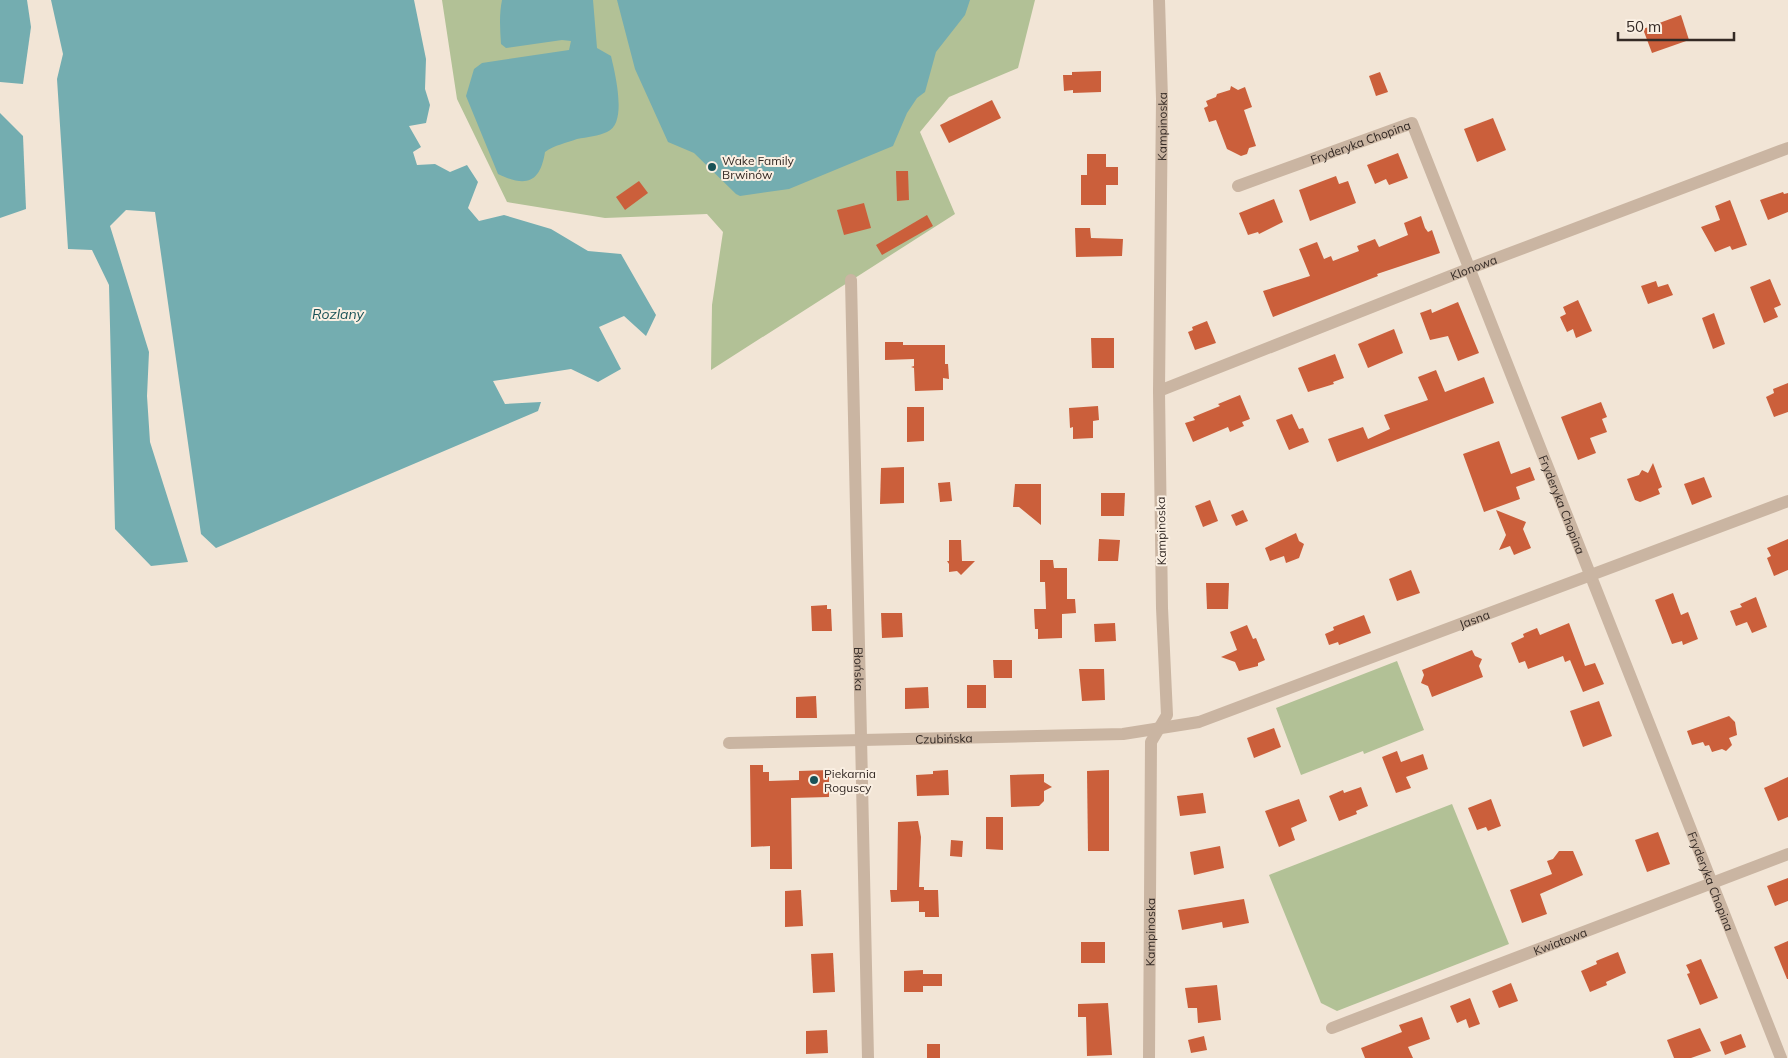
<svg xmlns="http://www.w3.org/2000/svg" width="1788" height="1058" viewBox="0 0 1788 1058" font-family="Mulish,sans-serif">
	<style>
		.green { fill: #b2c196 }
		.water { fill: #74adb0 }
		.building { fill: #cb5f3b }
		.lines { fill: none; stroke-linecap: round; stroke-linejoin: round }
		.minor { stroke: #cab5a2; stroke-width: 12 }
		.poi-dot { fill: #195257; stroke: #faefe2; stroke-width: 2 }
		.labels { text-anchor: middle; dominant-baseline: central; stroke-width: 4; stroke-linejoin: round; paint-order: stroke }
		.street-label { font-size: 12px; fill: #342a25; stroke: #faefe2 }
		.poi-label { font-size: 12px; fill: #342a25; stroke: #faefe2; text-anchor: start }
		.water-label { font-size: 14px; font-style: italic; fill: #195257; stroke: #faefe2 }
	</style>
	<rect width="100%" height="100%" fill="#f2e5d6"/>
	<g class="green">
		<polygon points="442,0 1035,0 1018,68 949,97 920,132 955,214 711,370 712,305 723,232 707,214 605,218 507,202 457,99"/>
		<polygon points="1397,661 1424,730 1364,754 1363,751 1301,775 1276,708"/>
		<polygon points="1452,804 1509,944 1337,1011 1321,1003 1269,875"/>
	</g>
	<g class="water">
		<polygon points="0,0 27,0 31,27 23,84 0,82"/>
		<polygon points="51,0 414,0 426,59 425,89 430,105 426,123 409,126 421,147 413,152 417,165 435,164 450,172 467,165 478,182 468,208 479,221 504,215 551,229 588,251 621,254 656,315 646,336 624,316 599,327 621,369 598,382 571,369 493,381 505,404 541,402 538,411 216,548 201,534 155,212 126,210 110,226 149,352 147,396 150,442 188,562 151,566 115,529 109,285 92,250 68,249 57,79 63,54"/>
		<path d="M502,0h91l4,48 14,8c4,17 17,68 -4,76 -8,4 -20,5 -30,7 -11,4 -22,6 -32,13 -5,32 -20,35 -47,22l-32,-78 8,-27 8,-6 87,-13 2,-9 -9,-1 -56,8 -5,-4c-1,-15 -2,-29 1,-44z"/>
		<polygon points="617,0 970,0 965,15 936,52 925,92 917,98 907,113 893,146 789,189 740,196 736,194 694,153 668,142 635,69"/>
		<polygon points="0,113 23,136 26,209 0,218"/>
	</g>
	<g class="building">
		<polygon points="1681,15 1689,40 1652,53 1643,29"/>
		<polygon points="1101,71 1101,92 1073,93 1073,90 1064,91 1063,75 1072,75 1072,72"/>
		<polygon points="1380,72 1388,92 1376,96 1369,76"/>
		<polygon points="1231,86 1238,90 1245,87 1252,107 1244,110 1256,146 1249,148 1247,154 1241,156 1227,149 1216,120 1209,122 1204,108 1208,106 1206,101 1216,97 1217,94 1230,90"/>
		<polygon points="992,100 1001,118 949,143 940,125"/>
		<polygon points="1493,118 1506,150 1477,162 1464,129"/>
		<polygon points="1398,153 1408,178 1389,185 1386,179 1375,184 1367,165"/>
		<polygon points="1087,154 1106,154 1106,167 1118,167 1118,185 1106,185 1106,205 1081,205 1081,175 1087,175"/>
		<polygon points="896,171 908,171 909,200 897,201"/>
		<polygon points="1336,176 1339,184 1348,181 1356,203 1310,221 1299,190"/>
		<polygon points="639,181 648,193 625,210 616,197"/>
		<polygon points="1783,192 1784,194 1788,193 1788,212 1768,220 1760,200"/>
		<polygon points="1274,199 1283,222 1259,234 1258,232 1248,235 1239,213"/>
		<polygon points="1730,200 1747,245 1732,250 1730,246 1715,252 1701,227 1720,220 1715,206"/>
		<polygon points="864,203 871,228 844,235 837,210"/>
		<polygon points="927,215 933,226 882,255 876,245"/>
		<polygon points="1421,216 1425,228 1428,232 1432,230 1440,253 1377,274 1378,276 1273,317 1263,291 1310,276 1299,249 1317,242 1324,259 1331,256 1333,261 1359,251 1357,246 1375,239 1379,247 1408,235 1404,223"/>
		<polygon points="1075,228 1090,228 1091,238 1123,239 1122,256 1076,257"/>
		<polygon points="1770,279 1781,305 1774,308 1778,317 1764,323 1750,287"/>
		<polygon points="1656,281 1658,287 1668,284 1673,295 1648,304 1641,286"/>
		<polygon points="1578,300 1592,331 1576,338 1573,329 1567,332 1560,317 1566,314 1563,307"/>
		<polygon points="1458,302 1479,353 1458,361 1448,336 1430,340 1420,313 1431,309 1432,313"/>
		<polygon points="1714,313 1725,344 1713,349 1702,318"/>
		<polygon points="1207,321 1216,343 1195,350 1188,332 1193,330 1192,327"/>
		<polygon points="1394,329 1403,353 1368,368 1358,344"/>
		<polygon points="1091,338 1114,338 1114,368 1092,368"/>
		<polygon points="885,342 903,342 903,345 945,345 945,364 948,364 949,379 943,378 943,390 915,391 914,368 911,367 914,366 914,359 885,360"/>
		<polygon points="1335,354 1344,378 1333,382 1334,384 1308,392 1298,368"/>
		<polygon points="1436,370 1445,392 1484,377 1494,403 1337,462 1328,439 1363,427 1368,439 1390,429 1384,415 1428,400 1418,377"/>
		<polygon points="1788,383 1788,412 1774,417 1766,397 1774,393 1773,389"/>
		<polygon points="1240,395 1250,419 1242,422 1244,426 1230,432 1228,427 1193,442 1185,423 1195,420 1193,417 1220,406 1218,404"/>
		<polygon points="1601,402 1607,417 1602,419 1607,432 1590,438 1596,453 1578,460 1561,417"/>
		<polygon points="1098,406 1099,420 1093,421 1093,438 1073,439 1073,427 1070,428 1069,408"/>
		<polygon points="907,407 924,407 924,441 907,442"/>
		<polygon points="1292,414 1299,429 1303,428 1309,442 1289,450 1276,420"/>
		<polygon points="1499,441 1511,474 1530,467 1535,480 1516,487 1520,499 1484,512 1463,454"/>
		<polygon points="1653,463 1662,487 1658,489 1660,494 1640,502 1635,500 1627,479 1639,475 1642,470 1648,473"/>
		<polygon points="904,467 904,503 880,504 881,468"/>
		<polygon points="1704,477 1712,497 1692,505 1684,484"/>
		<polygon points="950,482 952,501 940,502 938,483"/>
		<polygon points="1015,484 1041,484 1041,525 1019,507 1013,507"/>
		<polygon points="1101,493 1125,493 1124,516 1101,516"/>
		<polygon points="1210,500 1218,521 1203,527 1195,506"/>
		<polygon points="1243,510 1248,521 1236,526 1231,515"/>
		<polygon points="1496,510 1526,522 1523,529 1531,548 1514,555 1510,546 1499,550 1506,535"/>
		<polygon points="1296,533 1299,541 1304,544 1299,558 1286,563 1284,556 1270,561 1265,548"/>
		<polygon points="1099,539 1120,540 1118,561 1098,561"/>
		<polygon points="1788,539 1788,570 1774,576 1767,558 1771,556 1767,548"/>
		<polygon points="949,540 961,540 962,561 975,561 961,575 957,571 949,572 949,564 947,561 949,561"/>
		<polygon points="1040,560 1053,560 1054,568 1067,568 1067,599 1075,599 1076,613 1062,614 1062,638 1038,639 1038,629 1035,629 1034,609 1046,609 1045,582 1040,582"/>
		<polygon points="1411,570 1420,593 1397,601 1389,579"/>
		<polygon points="1206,583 1229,583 1228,609 1207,609"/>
		<polygon points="1673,593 1681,615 1688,612 1698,639 1683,645 1682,641 1672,644 1655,600"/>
		<polygon points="1756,597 1767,627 1752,633 1747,622 1736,626 1730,611 1742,607 1740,604"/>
		<polygon points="827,605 827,609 831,609 832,631 812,631 811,606"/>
		<polygon points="881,613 902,613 903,637 882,638"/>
		<polygon points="1364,615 1371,633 1339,645 1338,642 1329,645 1325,634 1334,630 1333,627"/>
		<polygon points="1115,623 1116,641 1095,642 1094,624"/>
		<polygon points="1569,623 1585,666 1595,663 1604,684 1583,692 1570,660 1565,662 1563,656 1528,669 1525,661 1519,663 1511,643 1524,637 1523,634 1537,628 1540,635"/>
		<polygon points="1247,625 1253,639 1256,638 1265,660 1258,663 1258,666 1239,671 1235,662 1221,657 1237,650 1230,632"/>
		<polygon points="1472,650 1475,656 1482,659 1479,666 1483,677 1432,697 1428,686 1421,683 1424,675 1422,670"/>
		<polygon points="993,660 1012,660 1012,678 994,678"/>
		<polygon points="1079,669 1104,669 1105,700 1082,701"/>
		<rect x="967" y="685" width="19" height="23"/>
		<polygon points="928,687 929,708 905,709 905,688"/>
		<polygon points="816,696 817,718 796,718 796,697"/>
		<polygon points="1599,701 1612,736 1583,747 1570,711"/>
		<polygon points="1729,716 1735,722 1737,735 1729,738 1732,745 1726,751 1722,749 1712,752 1709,745 1705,746 1703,742 1692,745 1687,731"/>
		<polygon points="1274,728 1281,747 1254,758 1247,738"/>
		<polygon points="1397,751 1401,762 1423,754 1428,769 1406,777 1411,788 1396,793 1382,757"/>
		<polygon points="750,765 763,765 763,772 769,772 769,781 799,780 799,771 829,770 829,797 791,798 792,869 770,869 770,846 751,847"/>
		<polygon points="948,770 949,795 917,796 916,775 933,774 933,771"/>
		<polygon points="1109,770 1109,851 1088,851 1087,771"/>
		<polygon points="1044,774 1044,782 1052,787 1044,791 1044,801 1039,806 1011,807 1010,775"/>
		<polygon points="1788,777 1788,817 1778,821 1764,788"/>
		<polygon points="1361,787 1368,806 1356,811 1357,814 1339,821 1329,796 1343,790 1344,793"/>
		<polygon points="1203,793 1206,813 1180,816 1177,796"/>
		<polygon points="1299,799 1307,821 1291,828 1295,840 1279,847 1265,811"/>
		<polygon points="1491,799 1501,826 1488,831 1486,827 1477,830 1468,808"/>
		<polygon points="986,817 1003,817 1003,850 986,849"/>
		<polygon points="918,821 921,837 919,887 924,887 924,890 938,890 939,917 925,917 925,912 919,912 919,901 891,902 890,890 897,890 898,822"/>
		<polygon points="1658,832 1670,864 1647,872 1635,840"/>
		<polygon points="951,840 963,841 962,857 950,856"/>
		<polygon points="1220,846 1224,868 1194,875 1190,852"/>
		<polygon points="1559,851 1573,851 1583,875 1540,894 1547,914 1522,923 1510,890 1552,874 1547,861 1553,859"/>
		<polygon points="1788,878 1788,901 1775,906 1767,886"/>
		<polygon points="801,890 803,926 785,927 785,891"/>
		<polygon points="1244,899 1249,923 1223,928 1222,922 1182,930 1178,910"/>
		<polygon points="1788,941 1788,979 1787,979 1774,947"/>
		<rect x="1081" y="942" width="24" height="21"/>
		<polygon points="1618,952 1626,973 1606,982 1607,985 1590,992 1581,971 1597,964 1596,961"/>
		<polygon points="833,953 835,992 813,993 811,954"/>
		<polygon points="1701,959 1718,998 1700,1005 1687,974 1690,973 1686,965"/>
		<polygon points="923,970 923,974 942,974 942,986 923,986 923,992 904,992 904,971"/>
		<polygon points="1511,983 1518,1001 1499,1008 1492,991"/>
		<polygon points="1217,985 1221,1020 1198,1023 1197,1008 1188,1008 1185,988"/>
		<polygon points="1470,998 1480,1024 1469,1028 1466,1019 1457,1023 1450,1006"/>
		<polygon points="1108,1003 1112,1055 1087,1056 1086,1017 1078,1017 1078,1004"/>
		<polygon points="1422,1017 1430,1039 1408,1047 1413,1058 1365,1058 1361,1048 1402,1032 1399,1025"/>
		<polygon points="1700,1028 1711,1051 1691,1058 1674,1058 1667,1040"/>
		<polygon points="827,1030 828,1053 806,1054 806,1031"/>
		<polygon points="1741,1034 1746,1047 1725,1055 1720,1042"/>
		<polygon points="1204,1036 1207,1050 1191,1053 1188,1040"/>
		<rect x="927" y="1044" width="13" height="14"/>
	</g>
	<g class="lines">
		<g class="minor">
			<path id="s1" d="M1238,186l174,-63 369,935"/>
			<path id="s2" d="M851,280l17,778"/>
			<path id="s3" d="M1159,391l309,-122 320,-121"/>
			<path id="s4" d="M729,743l394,-9 76,-12 589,-221"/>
			<path id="s5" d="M1332,1028l456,-174"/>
			<path id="s6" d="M1149,1058l2,-316 16,-27 -5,-107 -3,-217 3,-292 -3,-99"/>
		</g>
	</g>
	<g class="poi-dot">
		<circle cx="712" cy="167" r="5"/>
		<circle cx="814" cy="780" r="5"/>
	</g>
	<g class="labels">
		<g class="street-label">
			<text stroke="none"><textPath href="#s6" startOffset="936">Kampinoska</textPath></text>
			<text stroke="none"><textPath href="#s1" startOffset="130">Fryderyka Chopina</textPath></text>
			<text stroke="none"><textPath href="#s3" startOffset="338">Klonowa</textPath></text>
			<text stroke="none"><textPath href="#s1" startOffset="595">Fryderyka Chopina</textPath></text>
			<text transform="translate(1161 531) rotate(-91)">Kampinoska</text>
			<text stroke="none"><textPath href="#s4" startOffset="765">Jasna</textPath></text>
			<text stroke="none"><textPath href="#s2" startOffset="389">Błońska</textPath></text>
			<text stroke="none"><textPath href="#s4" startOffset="215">Czubińska</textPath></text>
			<text stroke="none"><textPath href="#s1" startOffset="1000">Fryderyka Chopina</textPath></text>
			<text stroke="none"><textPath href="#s6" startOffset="126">Kampinoska</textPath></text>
			<text stroke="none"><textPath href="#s5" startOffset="244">Kwiatowa</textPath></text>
		</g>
		<g class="poi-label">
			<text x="722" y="160">Wake Family<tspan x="722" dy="14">Brwinów</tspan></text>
			<text x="824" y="773">Piekarnia<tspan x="824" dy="14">Roguscy</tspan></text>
		</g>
		<g class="water-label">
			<text x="338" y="314">Rozlany</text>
		</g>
	</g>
	<path d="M1618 32v8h116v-8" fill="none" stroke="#342a25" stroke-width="2.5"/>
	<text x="1626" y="32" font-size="15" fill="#342a25" stroke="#faefe2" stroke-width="4" paint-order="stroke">50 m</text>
</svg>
